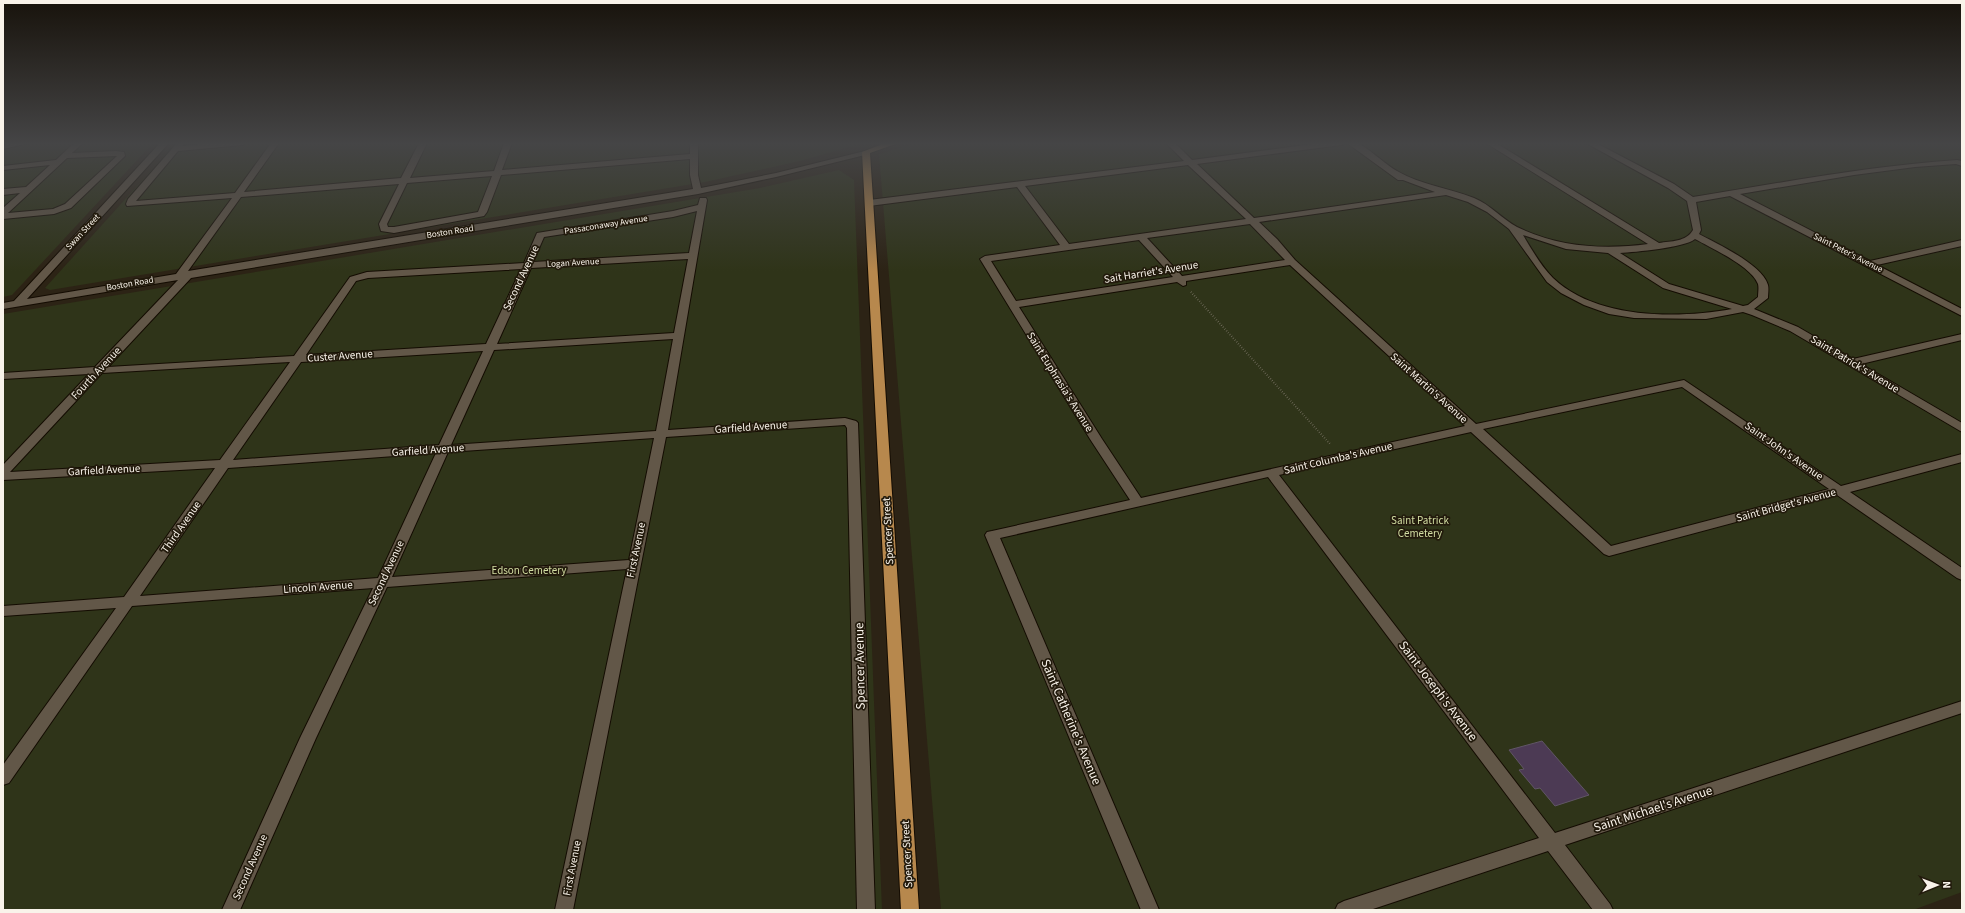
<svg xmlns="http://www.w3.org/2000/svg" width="1965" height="913" viewBox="0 0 1965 913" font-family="'Source Sans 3',sans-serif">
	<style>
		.green { fill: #2f3419 }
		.building { fill: #4c3a54; stroke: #605665 }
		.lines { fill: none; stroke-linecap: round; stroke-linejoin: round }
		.minor-casing { stroke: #140c02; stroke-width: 2 }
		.major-casing { stroke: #140c02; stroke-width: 2 }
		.path { stroke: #877f73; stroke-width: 2; stroke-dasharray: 0.5 2; stroke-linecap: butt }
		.minor { fill: #625748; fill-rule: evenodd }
		.major { fill: #b7884d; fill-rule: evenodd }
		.labels { text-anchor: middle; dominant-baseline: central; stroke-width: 3.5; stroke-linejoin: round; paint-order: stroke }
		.far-street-label { font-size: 9px; fill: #f9f3ea; stroke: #221a0c }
		.street-label { font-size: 11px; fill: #f9f3ea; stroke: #221a0c }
		.park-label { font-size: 11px; fill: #d2dda2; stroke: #221a0c }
		.near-street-label { font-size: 13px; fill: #f9f3ea; stroke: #221a0c }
	</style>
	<rect width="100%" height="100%" fill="#2c2315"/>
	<g class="green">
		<polygon points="3,143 153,143 12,295 3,297"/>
		<polygon points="176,143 863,143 800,161 705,182 50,290 45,288"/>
		<polygon points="917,143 1962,143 1962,892 1913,910 941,910 879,154"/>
		<polygon points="839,170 854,180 882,910 3,910 3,314 760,188"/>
	</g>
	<polygon class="building" points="1542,741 1589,795 1555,806 1540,788 1535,789 1519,770 1524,769 1509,750"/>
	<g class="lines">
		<defs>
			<g id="minor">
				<polygon points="10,143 29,143 3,149 3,145"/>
				<path d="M74,143h9l-11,10 44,-2 8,1 1,4 -54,52 -17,6 -51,5v-11l17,-15 -17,2v-6l23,-2 24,-22 -47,5v-4l53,-6zM117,156l-52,48 -12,5 -45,4 59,-55z"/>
				<path d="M160,143h9l-142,156 149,-25 56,-76 -105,8 -1,-2 2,-5 49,-56h8l-3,3 31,-3h33l-4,2 -64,6 -42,50 99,-8 36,-50h8l-35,49 157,-14 18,-35h8l-17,35 84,-7 10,-28h8l-10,27 188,-16v-11h8v32l3,13 75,-15 93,-23v4l-93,23 -78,17 -507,84 -83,89 186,-11 56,-79 17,-5 157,-9 13,-30 136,-22 25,-6 2,-7h6l1,2 -39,230 177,-12 11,3 2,2 17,487h-18l-10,-482 -2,-3 -179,12 -93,473h-18l72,-341 -240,18 -71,151 -76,172h-18l78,-172 73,-150 -241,18 -123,177 -6,2v-20l113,-157 -113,8v-10l121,-9 91,-129 -212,12v-15l86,-91 -86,5v-6l92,-6 83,-87 -175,29v-6l11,-2zM690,159v16l3,14 -505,82 53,-74 158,-13 -20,40 2,7 13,2 90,-17 3,-4 14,-37zM492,176l-14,36 -84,15h-6l-1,-3 20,-41zM697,211l-8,42 -156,9 11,-25 129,-20zM688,259l-14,74 -177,11 34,-76zM521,269l-35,75 -180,11 50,-74 12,-3zM673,339l-17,92 -205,14 43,-95zM483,351l-44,94 -206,15 68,-98zM290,362l-70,98 -210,12 92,-99zM654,438l-25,122 -237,17 56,-125zM436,453l-58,125 -238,18 88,-128z"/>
				<path d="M1166,143h9l17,17 128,-17h25l-4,2 -144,19 57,54 181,-26 -32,-12h-5l-51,-37c3,0 7,0 10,0 9,3 29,22 40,28 24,14 52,17 77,27 17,7 28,21 43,29 41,20 87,23 131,17l-162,-101h10l163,100c12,-2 27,-1 34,-13l-6,-29 -19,-13 -82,-45h10l78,41 19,13c87,-14 175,-31 264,-37l5,1v5l-6,-2 -41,3 -61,8 -114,19 130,67 92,-21v6l-85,19 85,44v7l-232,-120 -34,6 5,28 -2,4c18,10 63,30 69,51 1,4 0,9 0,13l-14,11 44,18 55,32 109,-25v6l-101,24 101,59v9l-172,-101 -38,-16 -9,-3 -37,7 -72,-1 -25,-4 -25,-9 -23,-12 -14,-11 -38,-53 -22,-17 -19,-10 -22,-7 -187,27 18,17 18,21 181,164 208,-44 157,106 121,-32v8l-112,30 112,76v12l-5,-2 -120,-83 -228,61 -5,-2 -133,-122 -192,43 276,358 407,-132v12l-397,132 45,59 3,6h-20l-45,-59 -178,59h-35l3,-6 6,-3 195,-63 -271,-361 -268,61 159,372h-18l-156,-375 2,-3 5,-1 138,-31 -40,-61 -110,-180 5,-3 75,-11 -43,-58 -148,19 -4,-3 4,-3 315,-39zM1188,165l58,54 -177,25 -44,-58zM1250,224l35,36 -103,16 -35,-38zM1523,235l43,14 42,4 55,35 69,21c-56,10 -136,10 -179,-31 -12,-12 -21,-28 -30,-43zM1695,239c16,9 56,27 63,45 1,4 0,9 0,13l-10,8 -5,1 -74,-22 -49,-31c15,-1 64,-5 75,-14zM1139,240l34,37 -157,24 -25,-40zM1290,265l175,161 -324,72 -39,-59 -83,-132 158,-25 6,4 3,-1v-4zM1682,387l147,102 -218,57 -128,-117z"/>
			</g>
			<polygon id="major" points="885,143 898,143 870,153 919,910 901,910 862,152"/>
		</defs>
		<use href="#minor" class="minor-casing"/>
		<use href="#major" class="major-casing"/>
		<polyline class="path" points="1191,292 1331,445"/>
		<use href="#minor" class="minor"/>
		<use href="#major" class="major"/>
	</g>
	<linearGradient id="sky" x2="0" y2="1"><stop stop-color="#18130c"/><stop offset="0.53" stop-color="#454546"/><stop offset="1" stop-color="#454546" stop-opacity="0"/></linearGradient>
	<rect width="1965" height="271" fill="url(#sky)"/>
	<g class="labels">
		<g class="far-street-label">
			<text transform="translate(606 225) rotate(-9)">Passaconaway Avenue</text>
			<text transform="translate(83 232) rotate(-47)">Swan Street</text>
			<text transform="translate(450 232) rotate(-9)">Boston Road</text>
			<text transform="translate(1848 253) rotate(27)">Saint Peter's Avenue</text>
			<text transform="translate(573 263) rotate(-3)">Logan Avenue</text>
			<text transform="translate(130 284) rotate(-10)">Boston Road</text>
		</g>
		<g class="street-label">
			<text transform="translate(1151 272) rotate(-9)">Sait Harriet's Avenue</text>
			<text transform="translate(521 278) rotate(-65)">Second Avenue</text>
			<text transform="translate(340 356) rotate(-4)">Custer Avenue</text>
			<text transform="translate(1855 364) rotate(31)">Saint Patrick's Avenue</text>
			<text transform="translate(96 373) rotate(-47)">Fourth Avenue</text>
			<text transform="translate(1060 382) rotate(58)">Saint Euphrasia's Avenue</text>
			<text transform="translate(1429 388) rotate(42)">Saint Martin's Avenue</text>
			<text transform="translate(751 427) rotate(-4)">Garfield Avenue</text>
			<text transform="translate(428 450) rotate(-4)">Garfield Avenue</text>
			<text transform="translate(1784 451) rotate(35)">Saint John's Avenue</text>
			<text transform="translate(1338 458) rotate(-13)">Saint Columba's Avenue</text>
			<text transform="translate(104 470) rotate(-3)">Garfield Avenue</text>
			<text transform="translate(1786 505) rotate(-15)">Saint Bridget's Avenue</text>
			<text transform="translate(181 527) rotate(-55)">Third Avenue</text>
			<text transform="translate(888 531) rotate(-93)">Spencer Street</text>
			<text transform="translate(636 550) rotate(-78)">First Avenue</text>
			<text transform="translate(386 573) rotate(-65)">Second Avenue</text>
			<text transform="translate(318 587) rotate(-4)">Lincoln Avenue</text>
			<text transform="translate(907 854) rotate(-93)">Spencer Street</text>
			<text transform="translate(250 867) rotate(-66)">Second Avenue</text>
			<text transform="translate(572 868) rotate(-79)">First Avenue</text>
		</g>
		<g class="park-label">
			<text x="1420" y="520">Saint Patrick<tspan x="1420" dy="13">Cemetery</tspan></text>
			<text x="529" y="570">Edson Cemetery</text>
		</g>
		<g class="near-street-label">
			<text transform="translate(860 666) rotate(-91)">Spencer Avenue</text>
			<text transform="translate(1438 691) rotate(53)">Saint Joseph's Avenue</text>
			<text transform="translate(1071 722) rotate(67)">Saint Catherine's Avenue</text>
			<text transform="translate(1653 809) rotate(-18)">Saint Michael's Avenue</text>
		</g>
	</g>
	<rect width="1965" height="913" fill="none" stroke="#f9f3ea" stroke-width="8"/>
	<g transform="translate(1937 885) rotate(89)" stroke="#221a0c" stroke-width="3" paint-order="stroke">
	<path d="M0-3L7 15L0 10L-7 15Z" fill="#f9f3ea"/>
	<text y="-6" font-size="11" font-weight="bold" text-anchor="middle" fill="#f9f3ea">N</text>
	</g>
</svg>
